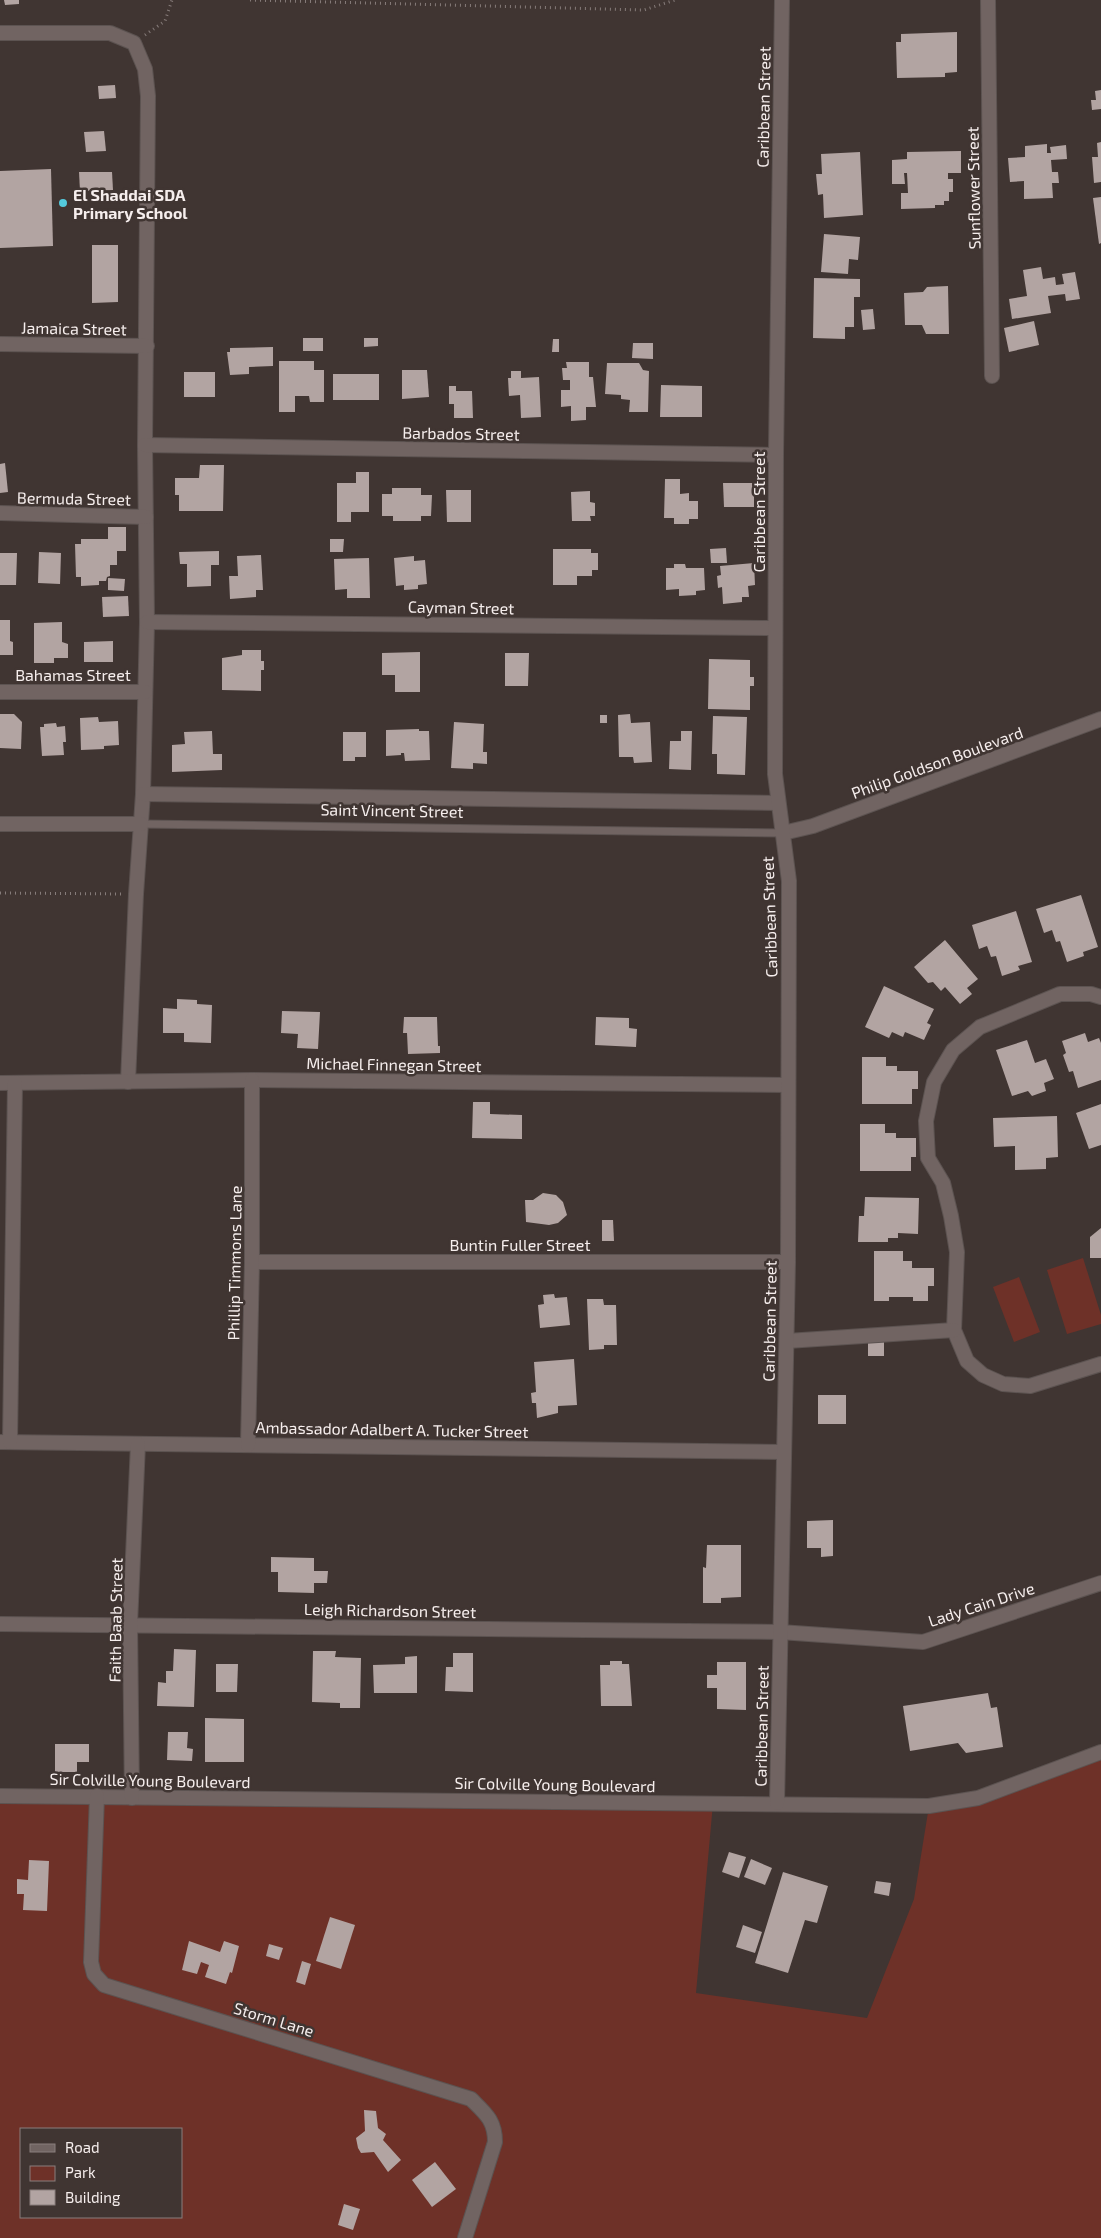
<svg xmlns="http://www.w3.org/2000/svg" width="1101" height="2238" viewBox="0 0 1101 2238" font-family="'Exo 2',sans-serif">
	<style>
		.green { fill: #6e3128; fill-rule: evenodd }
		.building { fill: #b2a4a2 }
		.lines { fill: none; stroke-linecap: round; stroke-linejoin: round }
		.service-casing { stroke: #5c5351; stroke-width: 9 }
		.minor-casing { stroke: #5c5351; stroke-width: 16 }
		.path { stroke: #867c7a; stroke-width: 3; stroke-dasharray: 1 4; stroke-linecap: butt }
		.service { stroke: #716462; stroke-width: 7 }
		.minor { stroke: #716462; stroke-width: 14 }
		.poi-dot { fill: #54cadd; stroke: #403532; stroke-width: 2 }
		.labels { text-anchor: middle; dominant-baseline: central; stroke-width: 5; stroke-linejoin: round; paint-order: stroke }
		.street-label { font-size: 16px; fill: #f6eeed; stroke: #403532 }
		.poi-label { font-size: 16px; font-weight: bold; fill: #f6eeed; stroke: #403532; text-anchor: start }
	</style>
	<rect width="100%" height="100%" fill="#403532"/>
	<g class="green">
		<polygon points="1083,1258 1101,1315 1101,1324 1067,1334 1047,1270"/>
		<polygon points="1019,1277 1040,1332 1014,1342 993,1287"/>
		<path d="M1101,1752v486h-1101v-434l713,-1 -17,190 171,25 47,-119 15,-93 49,-8zM21,2129h160v88h-160z"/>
	</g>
	<g class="building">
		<polygon points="4,0 19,0 19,4 5,5"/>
		<polygon points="957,32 957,72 945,73 945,77 897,78 896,42 901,42 901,34"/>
		<polygon points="115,85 116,98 99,99 98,86"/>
		<polygon points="1101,90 1101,109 1092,110 1091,100 1096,100 1095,91"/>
		<polygon points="104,131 106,151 86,152 84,132"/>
		<polygon points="1101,142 1101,182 1094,183 1092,157 1098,157 1097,143"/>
		<polygon points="1047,144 1047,153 1051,153 1050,147 1066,145 1067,159 1051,160 1052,172 1058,172 1059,183 1052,183 1053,198 1024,199 1024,181 1010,182 1008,158 1025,157 1025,146"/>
		<polygon points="961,151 961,173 948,173 948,179 953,179 953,192 949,192 949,201 944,201 944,205 935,205 935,208 901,209 901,193 908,193 907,173 904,173 905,184 892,184 892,160 907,159 907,152"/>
		<polygon points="860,152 863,215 824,218 823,194 818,195 816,174 822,174 821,154"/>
		<polygon points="51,169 53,246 0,248 0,171"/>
		<polygon points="79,172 112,172 113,190 80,191"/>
		<polygon points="1101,197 1101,243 1099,244 1093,198"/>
		<polygon points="824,234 860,237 858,260 849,259 848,274 821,272"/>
		<polygon points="92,245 118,245 118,302 92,303"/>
		<polygon points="1041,267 1043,279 1055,277 1056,285 1064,284 1062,274 1075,272 1080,299 1066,301 1065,294 1048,296 1051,313 1012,319 1009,299 1027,296 1023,270"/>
		<polygon points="814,278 860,279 860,297 854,297 854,327 845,327 845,339 813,338"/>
		<polygon points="948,286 949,334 926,334 922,325 905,325 904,293 923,292 927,287"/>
		<polygon points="873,309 875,329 863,330 861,310"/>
		<polygon points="1034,321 1039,345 1009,352 1004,328"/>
		<rect x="303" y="338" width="20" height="13"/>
		<polygon points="364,338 378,338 378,346 364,347"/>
		<polygon points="553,339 559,339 559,352 552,352"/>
		<polygon points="633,343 653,343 653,359 632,358"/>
		<polygon points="273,347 273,366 249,367 249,374 230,375 227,352 230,352 230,348"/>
		<polygon points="279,361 314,361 314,370 324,370 324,402 310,402 309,396 295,396 295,412 279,412"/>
		<polygon points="566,362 589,362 589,377 593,377 596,407 586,407 586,420 571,421 571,406 561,407 561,390 570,390 570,380 563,380 562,368 567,368"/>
		<polygon points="607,363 639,363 643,370 649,371 648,412 629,412 630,400 621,399 621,395 605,394"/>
		<polygon points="402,370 427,370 429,397 402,399"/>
		<polygon points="511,371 521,371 521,378 539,377 541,417 521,418 520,395 509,396 508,378 511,378"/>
		<rect x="184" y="372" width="31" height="25"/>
		<rect x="333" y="374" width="46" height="26"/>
		<polygon points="661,385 702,386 702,417 660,417"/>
		<polygon points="449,386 456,386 456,391 472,391 473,418 454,418 454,404 449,404"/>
		<polygon points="5,463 8,492 0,493 0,464"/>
		<polygon points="200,465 224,465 223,511 179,511 179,495 175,495 175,478 199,478"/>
		<polygon points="356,472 369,472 369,512 351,512 351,522 337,522 337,483 356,483"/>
		<polygon points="665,479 680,479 680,494 689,493 689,501 698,501 698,519 689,519 689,524 674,524 674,518 664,518"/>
		<polygon points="723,483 754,483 754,507 724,507"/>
		<polygon points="392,488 421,488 421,495 432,495 431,516 421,516 421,521 393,521 393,516 382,516 382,494 392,494"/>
		<polygon points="446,490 471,490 471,522 447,522"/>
		<polygon points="590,491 590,502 595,503 595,516 590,516 591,521 572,521 571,492"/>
		<polygon points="108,527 126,527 126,551 117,551 117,565 110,565 110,576 107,577 106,581 99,581 99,585 81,586 81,577 76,577 75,544 81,544 81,539 108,539"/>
		<polygon points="330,539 344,539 343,552 330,552"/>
		<polygon points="726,548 727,563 711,563 710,549"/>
		<polygon points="553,549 591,549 591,553 598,553 598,570 592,570 592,576 577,576 577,585 553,585"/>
		<polygon points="219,551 219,565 211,565 211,586 187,587 187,564 180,564 179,552"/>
		<polygon points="39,552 61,553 60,584 38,583"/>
		<polygon points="0,553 17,553 16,585 0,585"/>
		<polygon points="261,555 263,590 256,590 256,597 230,599 229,576 238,576 237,556"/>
		<polygon points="414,556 414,561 425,560 427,584 418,585 418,589 404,590 404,585 396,586 394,558"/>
		<polygon points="369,558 370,598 347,598 347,589 335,590 334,559"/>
		<polygon points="754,563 755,585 748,586 749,597 742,597 742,602 723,604 722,587 718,588 717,576 721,575 720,566"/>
		<polygon points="674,564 685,564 686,568 704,568 705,590 696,591 696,595 679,596 679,589 666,590 666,568 674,568"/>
		<polygon points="108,578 125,579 124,591 108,590"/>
		<polygon points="128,596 129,616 103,617 102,597"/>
		<polygon points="0,620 10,620 10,641 13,642 13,655 0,655"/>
		<polygon points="62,622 62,642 68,644 68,658 54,658 54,663 34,663 34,623"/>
		<polygon points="113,641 113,662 84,662 84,642"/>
		<polygon points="242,650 261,650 261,661 264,661 264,670 261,670 261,691 222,690 222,658 242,655"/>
		<polygon points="420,652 420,692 395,692 395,675 382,675 382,653"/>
		<polygon points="505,653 529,653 528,686 505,686"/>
		<polygon points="709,659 750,660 750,677 754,677 754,686 750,686 750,710 708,709"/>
		<polygon points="0,714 14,714 22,722 21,749 0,748"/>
		<polygon points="630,714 631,723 650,722 652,762 634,763 633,757 619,757 618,715"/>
		<rect x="600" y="715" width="7" height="8"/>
		<polygon points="713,716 747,717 745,775 717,774 717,754 712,754"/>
		<polygon points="98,717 99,722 118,721 119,745 104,746 104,749 81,750 80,718"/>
		<polygon points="454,722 484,724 483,752 487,752 487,764 473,763 473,769 451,768"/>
		<polygon points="56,723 57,727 65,726 66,742 63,742 64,755 42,756 40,727 44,727 44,724"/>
		<polygon points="419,729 419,731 429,731 430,760 405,761 404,753 401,753 401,755 386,756 386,730"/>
		<polygon points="212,731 213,754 222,754 222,770 172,772 172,745 185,744 184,732"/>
		<polygon points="681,731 692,731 691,770 669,769 670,741 681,741"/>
		<polygon points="343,732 366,732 366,757 355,757 355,761 343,761"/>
		<polygon points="1081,895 1098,947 1083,952 1084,956 1067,962 1060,941 1056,942 1052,930 1044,933 1036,909"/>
		<polygon points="1016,911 1032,962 1018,966 1020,970 1002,976 996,956 991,957 987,946 979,949 972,925"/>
		<polygon points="945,940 978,979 967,988 972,994 960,1004 945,987 941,991 933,982 928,983 914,967"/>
		<polygon points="884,986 934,1009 927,1023 931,1025 924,1040 905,1032 903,1037 892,1032 889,1038 865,1027"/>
		<polygon points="177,999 197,1000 197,1004 212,1005 211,1043 184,1042 184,1033 163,1033 163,1008 177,1009"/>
		<polygon points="282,1011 320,1012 318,1049 297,1048 298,1034 281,1033"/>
		<polygon points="404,1017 437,1017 438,1046 440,1046 440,1053 408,1054 407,1033 403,1033"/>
		<polygon points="596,1017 629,1018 629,1028 637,1029 636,1047 595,1045"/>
		<polygon points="1085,1033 1088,1042 1099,1038 1101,1043 1101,1080 1078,1088 1073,1071 1069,1072 1063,1055 1066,1053 1062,1041"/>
		<polygon points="1027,1040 1035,1063 1046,1059 1054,1079 1044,1083 1046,1091 1032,1096 1028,1091 1012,1096 996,1050"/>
		<polygon points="862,1057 886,1057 886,1066 897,1066 897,1071 918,1071 918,1089 912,1089 912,1104 862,1104"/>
		<polygon points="473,1102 490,1102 490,1114 522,1115 522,1139 472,1138"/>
		<polygon points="1101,1104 1101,1145 1089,1149 1076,1113"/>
		<polygon points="1057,1116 1058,1157 1046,1158 1046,1169 1015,1170 1015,1146 994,1147 993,1118"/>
		<polygon points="860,1124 885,1124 885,1133 896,1133 896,1138 916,1138 916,1157 911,1157 911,1171 860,1171"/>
		<polygon points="543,1193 556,1195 563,1202 567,1215 558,1223 549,1225 526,1222 525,1200 533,1200"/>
		<polygon points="865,1197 919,1198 918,1234 898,1233 898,1238 888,1238 888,1242 858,1242 859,1216 864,1216"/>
		<polygon points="602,1220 613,1220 614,1241 602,1241"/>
		<polygon points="1101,1228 1101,1258 1090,1258 1090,1237"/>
		<polygon points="874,1251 903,1251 903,1261 912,1261 912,1268 934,1268 934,1286 928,1286 928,1301 913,1301 913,1297 889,1297 889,1301 874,1301"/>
		<polygon points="554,1294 555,1298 567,1297 570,1325 540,1328 538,1305 544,1304 543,1295"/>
		<polygon points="587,1299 603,1299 604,1305 616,1305 617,1345 604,1345 604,1349 589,1350"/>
		<rect x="868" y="1341" width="16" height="15"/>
		<polygon points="574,1359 577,1405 558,1406 558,1413 537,1418 536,1403 532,1403 531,1393 536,1392 534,1362"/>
		<rect x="818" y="1395" width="28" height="29"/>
		<polygon points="833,1520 833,1556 821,1557 821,1548 807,1548 807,1521"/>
		<polygon points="707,1545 741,1545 741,1597 721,1598 721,1603 703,1603 703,1567 706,1568"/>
		<polygon points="271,1557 314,1558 314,1571 328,1571 327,1583 314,1583 314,1593 278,1592 278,1572 271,1572"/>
		<polygon points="174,1649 196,1650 194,1707 157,1706 158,1682 166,1683 166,1671 173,1671"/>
		<polygon points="313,1651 336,1651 335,1657 361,1658 360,1708 340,1708 340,1703 312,1702"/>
		<polygon points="453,1653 473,1653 473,1692 445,1691 446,1667 453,1667"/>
		<polygon points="417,1656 417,1693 374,1693 373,1665 405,1664 405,1657"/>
		<polygon points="610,1661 622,1661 622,1664 629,1664 632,1706 601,1706 600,1665 610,1665"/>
		<polygon points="717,1662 746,1662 746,1710 717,1709 717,1688 707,1688 707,1675 717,1675"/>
		<polygon points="216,1664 238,1664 237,1692 216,1692"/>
		<polygon points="988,1693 991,1708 997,1707 1003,1747 966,1753 958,1743 910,1751 903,1706"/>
		<polygon points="205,1718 244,1719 244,1762 205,1762"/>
		<polygon points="168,1732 188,1732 187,1748 193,1749 192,1761 167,1760"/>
		<polygon points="55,1744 89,1744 89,1762 77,1762 77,1772 55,1772"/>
		<polygon points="729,1852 746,1857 739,1878 722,1872"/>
		<polygon points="751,1859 772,1868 765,1885 744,1877"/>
		<polygon points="29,1860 49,1861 47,1911 23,1910 24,1894 17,1894 17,1879 28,1880"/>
		<polygon points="783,1872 828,1886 817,1923 805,1920 788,1973 755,1963"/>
		<polygon points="876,1881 891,1883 889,1896 874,1893"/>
		<polygon points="330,1917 355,1925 341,1969 316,1961"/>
		<polygon points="743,1925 762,1932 755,1953 736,1947"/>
		<polygon points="189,1941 220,1952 224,1941 239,1946 232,1973 230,1972 226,1984 205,1977 209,1965 201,1962 197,1974 182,1970"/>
		<polygon points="269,1944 283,1948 279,1960 266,1956"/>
		<polygon points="302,1961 311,1964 305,1985 296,1982"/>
		<polygon points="364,2110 376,2111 378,2128 386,2134 383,2140 401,2160 388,2172 374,2152 361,2153 358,2148 356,2138 365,2131"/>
		<polygon points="435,2162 456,2189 432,2207 412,2180"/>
		<polygon points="344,2204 360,2209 353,2230 338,2225"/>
	</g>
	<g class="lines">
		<defs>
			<polyline id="service" points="141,824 783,833"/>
			<g id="minor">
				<polyline points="988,0 992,376"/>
				<polyline points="0,33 110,33 134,43 145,69 148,96 145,445 147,622 143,794 136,894 128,1082"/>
				<polyline points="0,344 147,346"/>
				<polyline points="145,445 776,455"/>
				<polyline points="0,513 146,517"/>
				<polyline points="147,622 775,628"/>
				<polyline points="0,692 145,692"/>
				<polyline points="143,794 778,803"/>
				<polyline points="0,824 141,824"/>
				<polyline points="783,833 813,826 1101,719"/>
				<polyline points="1101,997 1091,994 1060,994 980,1027 953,1050 934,1082 926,1121 928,1158 943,1183 951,1216 957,1252 954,1330 967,1361 983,1375 1003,1384 1030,1386 1101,1364"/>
				<polyline points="0,1083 252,1080 788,1085"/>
				<polyline points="252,1262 788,1262"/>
				<polyline points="787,1341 954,1330"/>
				<polyline points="0,1442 783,1452"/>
				<polyline points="10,1442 15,1083"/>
				<polyline points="248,1445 252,1262 252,1080"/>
				<polyline points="0,1624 780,1632 923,1642 1101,1583"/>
				<polyline points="0,1796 929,1806 978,1798 1101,1752"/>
				<path d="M97,1796l-6,166 3,12 10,11 367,114c14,14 24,21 24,43l-30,96"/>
				<polyline points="132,1798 130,1624 138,1444"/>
				<polyline points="777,1803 788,1262 789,881 775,774 776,455 782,0"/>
			</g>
		</defs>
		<use href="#service" class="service-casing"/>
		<use href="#minor" class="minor-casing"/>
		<g class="path">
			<polyline points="250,0 644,10 675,0"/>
			<polyline points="145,35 165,21 172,0"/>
			<polyline points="0,893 123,894"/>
		</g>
		<use href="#service" class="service"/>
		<use href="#minor" class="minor"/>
	</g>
	<circle class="poi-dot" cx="63" cy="203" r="5"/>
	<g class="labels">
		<g class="street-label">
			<text transform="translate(763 107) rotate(-89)">Caribbean Street</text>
			<text transform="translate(973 188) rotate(-91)">Sunflower Street</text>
			<text transform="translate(74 328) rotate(1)">Jamaica Street</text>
			<text transform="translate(461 433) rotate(1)">Barbados Street</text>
			<text transform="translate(74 498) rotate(1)">Bermuda Street</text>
			<text transform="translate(758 512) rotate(-90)">Caribbean Street</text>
			<text transform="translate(461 607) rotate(1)">Cayman Street</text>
			<text x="73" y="674">Bahamas Street</text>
			<text transform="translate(937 762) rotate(-20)">Philip Goldson Boulevard</text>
			<text transform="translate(392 810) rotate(1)">Saint Vincent Street</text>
			<text transform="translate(769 917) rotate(-92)">Caribbean Street</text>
			<text transform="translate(394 1064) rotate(1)">Michael Finnegan Street</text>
			<text x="520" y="1244">Buntin Fuller Street</text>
			<text transform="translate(234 1263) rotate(-89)">Phillip Timmons Lane</text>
			<text transform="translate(769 1321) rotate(-89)">Caribbean Street</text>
			<text transform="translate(392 1429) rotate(1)">Ambassador Adalbert A. Tucker Street</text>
			<text transform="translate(981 1604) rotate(-18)">Lady Cain Drive</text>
			<text transform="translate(390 1610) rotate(1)">Leigh Richardson Street</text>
			<text transform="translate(115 1620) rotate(-89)">Faith Baab Street</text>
			<text transform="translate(761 1726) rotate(-89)">Caribbean Street</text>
			<text transform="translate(150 1780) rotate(1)">Sir Colville Young Boulevard</text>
			<text transform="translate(555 1784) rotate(1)">Sir Colville Young Boulevard</text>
			<text transform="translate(274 2019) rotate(17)">Storm Lane</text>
		</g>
		<g class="poi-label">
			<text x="73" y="194">El Shaddai SDA<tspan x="73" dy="18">Primary School</tspan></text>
		</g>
	</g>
	<rect x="20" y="2128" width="162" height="90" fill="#403532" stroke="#897f7d"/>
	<rect x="30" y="2144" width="25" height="8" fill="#716462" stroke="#897f7d"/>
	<text x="65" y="2153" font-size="15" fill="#f6eeed">Road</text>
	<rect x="30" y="2166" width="25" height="15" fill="#6e3128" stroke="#897f7d"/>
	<text x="65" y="2178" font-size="15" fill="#f6eeed">Park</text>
	<rect x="30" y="2190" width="25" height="15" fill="#b2a4a2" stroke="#897f7d"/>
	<text x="65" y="2203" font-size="15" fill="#f6eeed">Building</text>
</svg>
